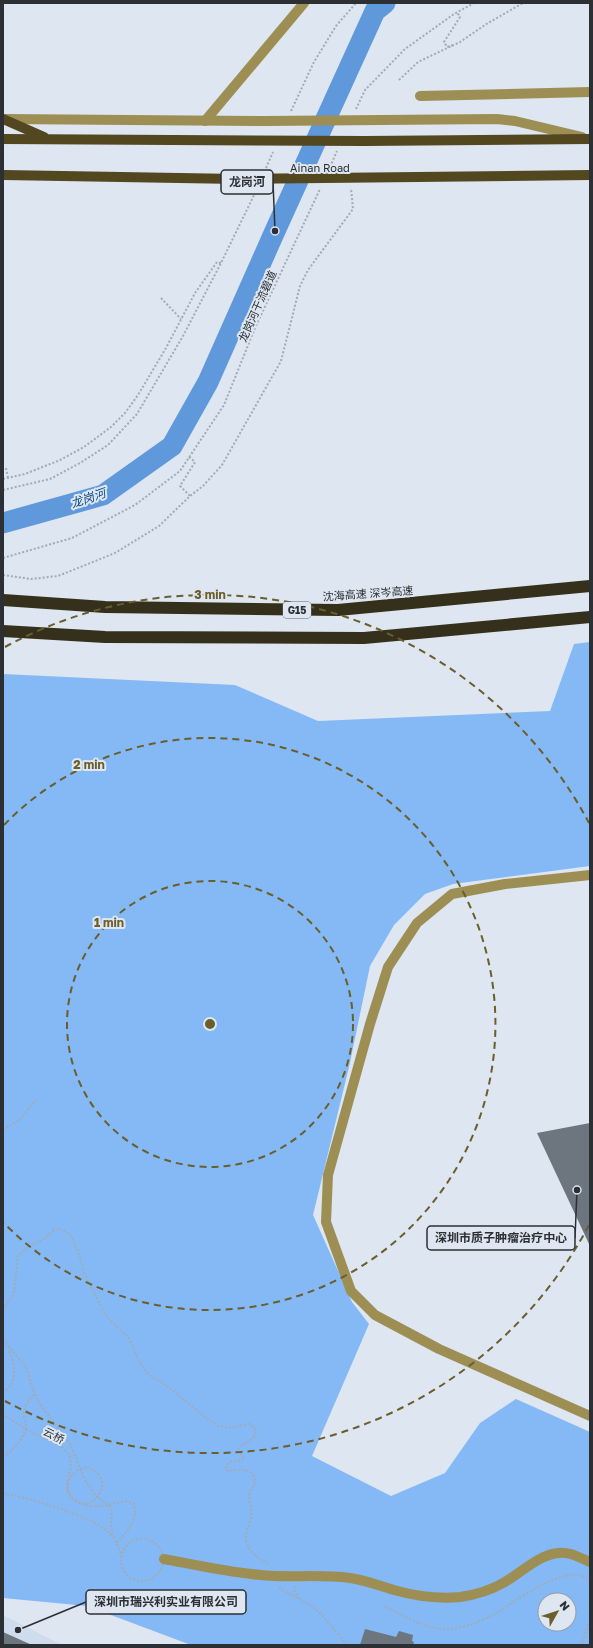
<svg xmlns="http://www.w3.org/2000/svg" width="593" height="1648" viewBox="0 0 593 1648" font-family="'Golos Text','Noto Sans SC',sans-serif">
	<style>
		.built { fill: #cfdced }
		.green { fill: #84b9f6; fill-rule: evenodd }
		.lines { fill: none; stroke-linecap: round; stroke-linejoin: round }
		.river { stroke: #5f99db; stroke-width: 21 }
		.building { fill: #6d757e }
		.path { stroke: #a3aab3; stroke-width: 2; stroke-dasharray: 2 2; stroke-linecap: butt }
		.minor { stroke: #9d8e54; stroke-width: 10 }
		.major { stroke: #52471f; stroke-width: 10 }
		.highway { stroke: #35301b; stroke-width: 12 }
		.ring { fill: none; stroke: #6b5e2b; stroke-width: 2; stroke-dasharray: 7 5 }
		.labels { text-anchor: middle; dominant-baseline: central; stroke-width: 4; stroke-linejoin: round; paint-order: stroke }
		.shield { fill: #dde6f1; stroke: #61666d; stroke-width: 1 }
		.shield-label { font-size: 10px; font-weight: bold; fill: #2c2f34 }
		.street-label { font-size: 11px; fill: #2c2f34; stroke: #dde6f1 }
		.water-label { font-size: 12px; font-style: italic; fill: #054682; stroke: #dde6f1 }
		.centre { fill: #6b5e2b; stroke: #dde6f1; stroke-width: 2 }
		.ring-label { font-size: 12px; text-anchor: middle; font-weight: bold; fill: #6b5e2b; stroke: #dde6f1; stroke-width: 4; stroke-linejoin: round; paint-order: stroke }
		.leader { fill: none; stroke: #2c2f34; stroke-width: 1.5 }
		.callout-dot { fill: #2c2f34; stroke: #dde6f1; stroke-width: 1.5 }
		.callout { fill: #dde6f1; stroke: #2c2f34; stroke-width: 1.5 }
		.callout-label { font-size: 12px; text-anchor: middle; font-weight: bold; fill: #2c2f34 }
	</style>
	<rect width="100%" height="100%" fill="#dde6f1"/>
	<polygon class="built" points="3,1615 62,1645 3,1645"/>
	<path class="green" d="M590,642v224l-137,18 -28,10 -31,31 -24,41 -21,101 -36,148 39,87 17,22 -57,132 79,40 54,-23 35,-50 36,-24 74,33v213h-399l-104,-39 -84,-8v-924l232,11 83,36 232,-10 24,-67zM545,1600h24v24h-24z"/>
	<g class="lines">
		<polyline class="river" points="3,523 103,495 172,446 208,382 275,231 375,11 385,3"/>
	</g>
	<g class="building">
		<polygon points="590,1123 590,1246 537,1133"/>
		<polygon points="365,1629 396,1637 399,1631 413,1635 412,1641 414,1642 413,1645 360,1645"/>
		<polygon points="3,1632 32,1645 3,1645"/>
	</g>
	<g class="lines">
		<g class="path">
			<polyline points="453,45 447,47 444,42 460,17 457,12"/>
			<polyline points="399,80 418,62 460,42 488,23 523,3"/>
			<polyline points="356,109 365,90 405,49 454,14 474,3"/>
			<polyline points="291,111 314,62 336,26 356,3"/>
			<polyline points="330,167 337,151"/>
			<polyline points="266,168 273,152"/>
			<polyline points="161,298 181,319"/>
			<polyline points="189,457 195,462 180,486 190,496"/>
			<polyline points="6,468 8,478"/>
			<polyline points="3,479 25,474 60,460 84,447 111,427 125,413 138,395 166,348 195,293 217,262 221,263"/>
			<polyline points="3,490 50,479 80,463 108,445 137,414 183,336 221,263 257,189"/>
			<polyline points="3,558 72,538 135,505 180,471 224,405 255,328 320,189"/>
			<polyline points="3,575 31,579 58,576 115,553 159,526 190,496 203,486 222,465 281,361 300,286 308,270 353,209 351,188"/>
			<polyline points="3,1130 19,1120 36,1100"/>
			<path d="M3,1310l11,-17 4,-37 10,-9 14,-7 12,-10 6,-1 6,3 6,5 8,20 4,16 20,39 5,7 20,19 9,21 8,13 6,5 14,8 40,33 12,8 11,2 21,-4 6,6c0,12 -13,11 -19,20l1,3 5,2 1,4 -3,1 -11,2 -4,4v3l3,2c8,-2 25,-3 26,9 0,5 -5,10 -6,15 -1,6 3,12 3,18 -1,11 -10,20 -4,32 3,9 12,14 20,19"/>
			<polyline points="3,1340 26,1367 33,1390 40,1404 69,1442 86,1482 97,1497 109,1505 112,1511 111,1526 113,1537"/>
			<path d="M3,1393c16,-12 12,-27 6,-43"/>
			<path d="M3,1413c7,7 16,12 25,17 10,7 36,14 41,25 7,14 -11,34 5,45 17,13 39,-13 22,-28 -22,-18 -48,28 -5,34 12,1 24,-3 36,-5l7,3c5,15 -8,30 -18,39"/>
			<path d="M3,1457c10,-7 23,-19 23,-33 0,-4 -3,-8 -2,-12 1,-8 6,-13 11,-19"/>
			<path d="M3,1493c27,6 95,23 111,45 3,5 5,11 7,17"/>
			<circle cx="142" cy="1560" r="21"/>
			<polyline points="294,1586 295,1593 299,1598"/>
			<polyline points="279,1587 282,1590 312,1606 323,1616 346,1644 351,1645"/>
			<path d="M384,1606c19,9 40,23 62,23 15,0 34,-7 47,-14 18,-10 81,-60 97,-32"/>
			<polyline points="581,1645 590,1621"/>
		</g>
		<g class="minor">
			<polyline points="420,96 590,92"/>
			<polyline points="3,119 265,121 497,119 515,121 582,137"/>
			<polyline points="205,121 304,3"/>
			<polyline points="590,875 505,884 452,894 417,923 388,967 370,1024 328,1175 326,1222 351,1291 375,1315 439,1349 590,1416"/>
			<path d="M164,1559c32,6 63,13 96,16 30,3 60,-1 90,3 16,2 29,8 44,12 21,6 44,9 66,7 14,-2 31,-7 43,-14 18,-10 35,-28 55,-30 11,-2 22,5 32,9"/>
		</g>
		<g class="major">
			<polyline points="3,119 44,137"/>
			<polyline points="3,139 365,141 590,139"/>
			<polyline points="3,175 238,179 590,175"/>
		</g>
		<g class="highway">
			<polyline points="3,600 105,607 338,610 590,586"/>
			<polyline points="3,631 105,637 364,638 590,617"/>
		</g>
	</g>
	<g class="ring">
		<circle cx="210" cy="1024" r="143"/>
		<path d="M4 825A286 286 0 1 1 4 1223"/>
		<path d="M589 1225A429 429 0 0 1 5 1401M5 647A429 429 0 0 1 589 823"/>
	</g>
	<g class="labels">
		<rect class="shield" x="283" y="602" width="28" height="16" rx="3"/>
		<g class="shield-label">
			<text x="297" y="610">G15</text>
		</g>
		<g class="street-label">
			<text x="320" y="167">Ainan Road</text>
			<text transform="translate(257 306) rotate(-66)">龙岗河干流碧道</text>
			<text transform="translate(368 593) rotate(-4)">沈海高速 深岑高速</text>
			<text transform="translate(54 1435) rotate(27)">云桥</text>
		</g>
		<g class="water-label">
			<text transform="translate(88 498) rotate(-19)">龙岗河</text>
		</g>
	</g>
	<circle cx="210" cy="1024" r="6" class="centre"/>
	<g class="ring-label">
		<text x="210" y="599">3 min</text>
		<text x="89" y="769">2 min</text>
		<text x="109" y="927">1 min</text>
	</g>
	<path class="leader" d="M275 231L273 182M577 1190L575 1238M18 1630L86 1602"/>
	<g class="callout-dot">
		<circle cx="275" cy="231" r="4"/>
		<circle cx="577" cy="1190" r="4"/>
		<circle cx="18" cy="1630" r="4"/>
	</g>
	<g class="callout">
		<rect x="221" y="170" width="52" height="24" rx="4"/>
		<rect x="427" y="1226" width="148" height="24" rx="4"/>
		<rect x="86" y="1590" width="160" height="24" rx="4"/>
	</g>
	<g class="callout-label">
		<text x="247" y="186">龙岗河</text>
		<text x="501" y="1242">深圳市质子肿瘤治疗中心</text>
		<text x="166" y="1606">深圳市瑞兴利实业有限公司</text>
	</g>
	<rect width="593" height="1648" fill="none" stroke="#2c2f34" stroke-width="8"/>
	<g transform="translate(557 1612) rotate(51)"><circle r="19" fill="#dde6f1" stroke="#969da5"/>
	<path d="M0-3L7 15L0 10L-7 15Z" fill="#6b5e2b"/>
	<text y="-6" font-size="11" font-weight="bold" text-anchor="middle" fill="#2c2f34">N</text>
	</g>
</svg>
